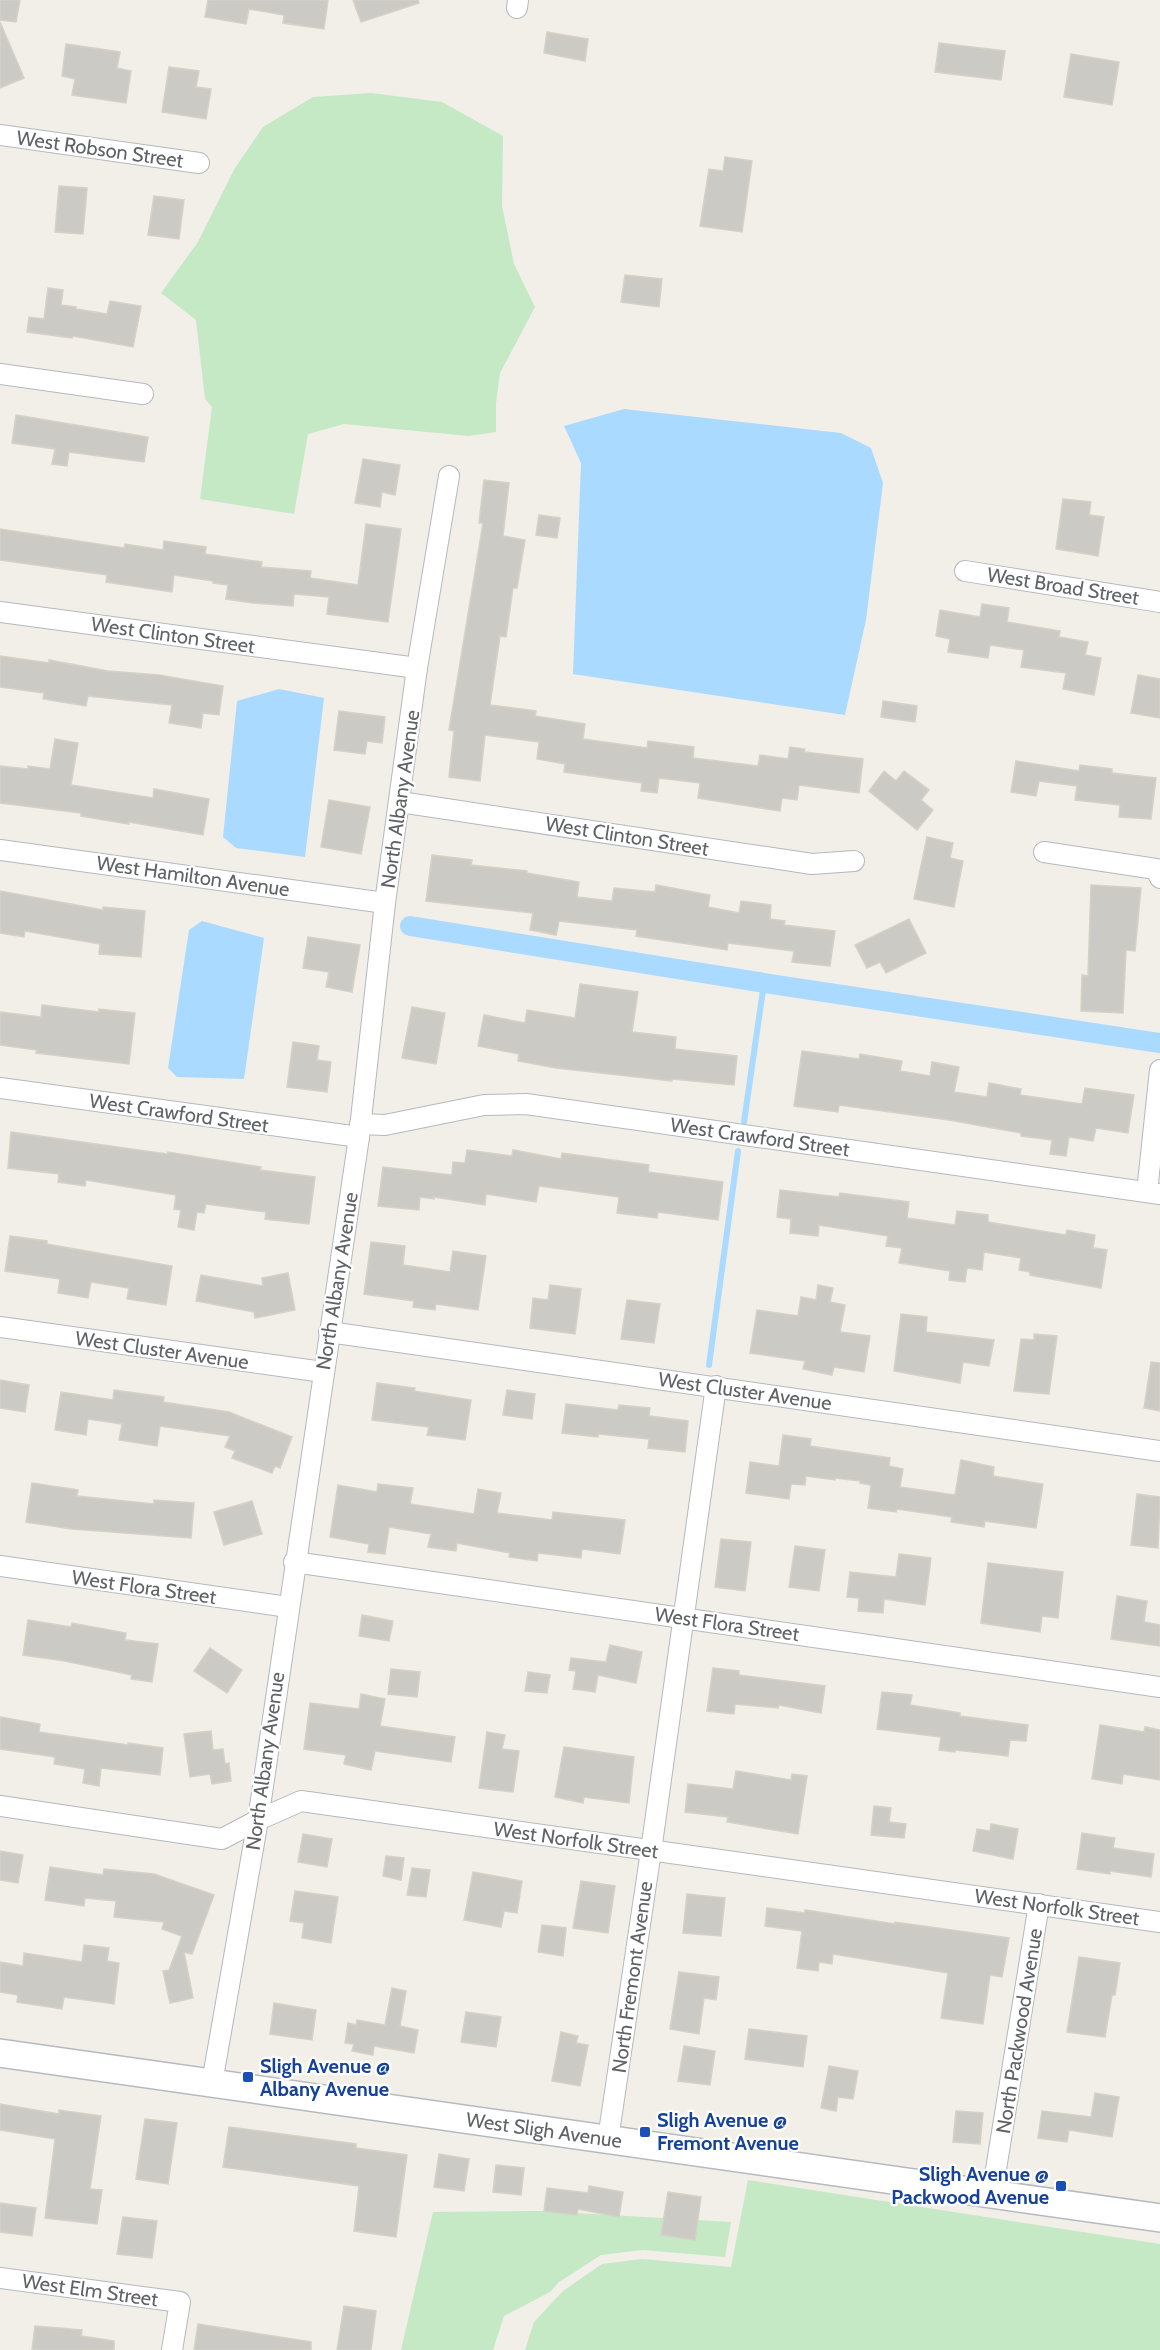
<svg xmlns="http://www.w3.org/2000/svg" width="1160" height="2350" viewBox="0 0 1160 2350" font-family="Cabin,sans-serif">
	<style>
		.green { fill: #c5e8c5 }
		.water { fill: #aadaff }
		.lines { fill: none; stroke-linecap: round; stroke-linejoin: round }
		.stream { stroke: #aadaff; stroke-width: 6 }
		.canal { stroke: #aadaff; stroke-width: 20 }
		.building { fill: #cccac5; stroke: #d6d1c6; stroke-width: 1.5 }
		.minor-casing { stroke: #b5b8bc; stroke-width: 22 }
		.secondary-casing { stroke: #b6babf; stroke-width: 30 }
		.minor { stroke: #fff; stroke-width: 20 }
		.secondary { stroke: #fff; stroke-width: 27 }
		.transit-dot { fill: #1a4fb4; stroke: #fff; stroke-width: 2 }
		.labels { text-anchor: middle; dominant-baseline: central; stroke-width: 4.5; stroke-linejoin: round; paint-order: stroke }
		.street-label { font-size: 20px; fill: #5f6368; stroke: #fff }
		.transit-label { font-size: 20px; font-weight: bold; fill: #164399; stroke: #fff; text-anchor: start }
	</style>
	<rect width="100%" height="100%" fill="#f1efe8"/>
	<g class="green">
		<polygon points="371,93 442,102 503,136 502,206 514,264 535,307 500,373 496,403 496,432 469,436 344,424 308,434 294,514 200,499 212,407 205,399 196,320 161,293 198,242 235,168 263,127 313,97"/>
		<polygon points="748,2180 1160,2244 1160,2350 525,2350 534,2322 563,2291 602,2264 642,2259 731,2267"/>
		<polygon points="540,2211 731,2222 725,2257 643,2250 601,2255 559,2282 550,2292 504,2316 493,2350 401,2350 433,2212"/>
	</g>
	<g class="water">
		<polygon points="624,409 841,433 871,448 883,483 866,620 845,715 573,674 581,463 564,426"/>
		<polygon points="279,689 324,698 305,857 236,848 223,837 237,701"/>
		<polygon points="202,921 264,938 244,1079 177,1077 168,1068 189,930"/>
	</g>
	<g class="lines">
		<g class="stream">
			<polyline points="744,1122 764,983"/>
			<polyline points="709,1365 738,1151"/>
		</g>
		<polyline class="canal" points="410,926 764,983 1160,1043"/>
	</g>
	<g class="building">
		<polygon points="0,0 20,0 16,22 0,20"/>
		<polygon points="208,0 328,0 324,29 283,23 284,15 249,9 246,24 205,17"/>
		<polygon points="353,0 418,0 419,3 361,22"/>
		<polygon points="0,22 24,78 0,88"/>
		<polygon points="547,32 588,39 585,61 544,53"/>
		<polygon points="939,43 1005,51 1001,80 935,72"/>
		<polygon points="66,44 120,52 117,68 131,71 126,103 72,95 75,79 62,76"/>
		<polygon points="1071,54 1119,62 1112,105 1064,97"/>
		<polygon points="169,67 199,71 196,87 211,89 206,119 162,112"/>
		<polygon points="725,157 752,161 742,232 700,226 709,169 723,171"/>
		<polygon points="59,186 87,188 83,234 55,232"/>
		<polygon points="154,196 184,200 179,239 148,235"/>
		<polygon points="625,275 662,279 659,307 621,302"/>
		<polygon points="48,288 63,290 61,305 76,307 76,309 107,314 110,301 141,306 133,347 73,336 72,338 27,332 29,317 44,319"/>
		<polygon points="16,415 148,437 144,462 69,452 67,466 52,464 55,449 12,443"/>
		<polygon points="363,459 400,465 395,495 382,492 380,507 355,503"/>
		<polygon points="484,480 509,483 503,536 525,540 517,588 513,588 506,637 500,636 490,705 536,711 535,716 585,724 583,739 647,748 648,741 694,747 693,758 758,766 760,755 788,759 790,747 805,749 804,752 863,759 859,793 799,785 797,800 782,798 780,811 698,798 700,783 659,778 657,793 641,791 642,783 564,772 565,764 537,759 539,742 485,735 480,781 449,777 454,731 449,730 483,523 479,523"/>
		<polygon points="1063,499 1091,502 1089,515 1104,517 1098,556 1056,549"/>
		<polygon points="539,515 560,518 557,538 536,535"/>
		<polygon points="366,524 401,529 388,622 327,614 329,597 294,594 293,606 253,603 226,599 228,585 213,583 213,581 174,575 172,592 106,582 107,575 0,560 0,529 124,548 125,544 163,550 164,541 206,547 205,554 262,562 261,567 311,571 310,578 358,585"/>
		<polygon points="982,604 1009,608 1007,622 1060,631 1059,637 1088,642 1085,655 1101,658 1094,695 1063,689 1066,673 1021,667 1024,650 990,645 988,658 948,652 950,639 936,636 940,610 980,617"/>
		<polygon points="0,656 49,663 49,660 108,671 159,675 223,686 219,715 203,713 201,728 169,723 172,705 88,696 86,706 43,699 44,693 0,687"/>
		<polygon points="1138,675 1160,679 1160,718 1131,713"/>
		<polygon points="883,701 917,706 915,722 881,717"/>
		<polygon points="339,711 385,717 382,743 367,741 365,754 334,750"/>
		<polygon points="55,739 78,743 71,785 153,798 154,789 209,799 203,835 129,822 129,824 81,816 81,813 0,803 0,766 28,769 28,766 50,769"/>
		<polygon points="1016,761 1079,771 1080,765 1112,769 1112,773 1156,778 1151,819 1119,817 1120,805 1075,800 1077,786 1039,781 1036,796 1011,792"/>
		<polygon points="884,771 896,781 904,771 929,790 921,800 933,810 917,830 869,791"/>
		<polygon points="329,800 370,807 361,854 321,847"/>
		<polygon points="927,837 953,843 950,858 963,861 954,907 914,899"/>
		<polygon points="432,855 472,860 471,865 527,871 527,873 579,882 577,897 612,901 614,888 655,892 656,885 710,895 708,907 739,913 741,901 771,905 770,919 785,921 784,925 835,931 830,966 792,962 794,951 728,943 727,950 636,936 637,930 559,921 556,935 530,930 533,913 426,901"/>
		<polygon points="1091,885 1141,888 1135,951 1126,950 1123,1013 1081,1011 1082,975 1088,976"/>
		<polygon points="0,891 103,910 103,907 145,911 141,957 99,954 100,944 25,931 24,937 0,933"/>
		<polygon points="909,919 926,953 886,973 880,962 867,968 855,945"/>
		<polygon points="308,937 360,945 352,992 326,987 329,972 303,968"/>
		<polygon points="580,984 638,992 632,1032 676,1037 675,1049 737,1056 734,1085 672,1079 672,1081 556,1068 518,1061 519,1054 478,1046 484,1015 525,1023 527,1010 575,1018"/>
		<polygon points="42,1005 99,1012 99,1009 135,1013 129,1064 36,1053 37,1050 0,1045 0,1012 41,1017"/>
		<polygon points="412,1007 445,1013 436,1064 402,1058"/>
		<polygon points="293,1042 319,1046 317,1060 331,1062 327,1092 287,1087"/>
		<polygon points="802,1051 859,1059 860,1054 902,1061 900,1071 930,1076 932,1062 959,1067 954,1092 987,1097 989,1083 1021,1089 1020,1095 1082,1104 1085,1088 1134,1095 1128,1133 1096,1128 1093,1141 1069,1137 1066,1156 1050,1154 1052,1140 1021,1136 1021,1133 949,1120 839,1105 838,1112 794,1106"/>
		<polygon points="11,1132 167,1154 168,1152 261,1167 260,1170 315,1177 309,1224 265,1219 266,1212 206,1204 204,1213 197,1212 194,1230 178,1227 181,1210 174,1209 176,1195 86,1180 85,1186 58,1182 59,1174 8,1168"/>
		<polygon points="467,1150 512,1156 513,1150 561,1159 562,1153 649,1165 648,1172 723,1182 718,1220 658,1212 657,1218 617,1213 619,1197 539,1186 536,1202 486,1194 485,1205 434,1197 434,1199 420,1197 419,1210 378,1206 383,1167 452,1175 453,1162 465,1163"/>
		<polygon points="780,1190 839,1197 840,1193 909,1202 907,1218 955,1225 957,1211 988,1215 988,1222 1066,1235 1067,1230 1095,1235 1093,1248 1107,1250 1101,1288 1030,1275 1030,1272 1019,1270 1021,1258 984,1252 982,1270 967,1268 965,1282 949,1280 950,1271 899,1263 902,1248 886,1246 888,1236 819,1225 818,1236 790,1233 791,1219 777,1217"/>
		<polygon points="10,1236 47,1241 47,1244 172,1266 166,1305 127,1299 129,1288 91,1282 88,1298 58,1293 60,1279 5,1271"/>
		<polygon points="371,1242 405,1246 403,1265 450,1272 453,1251 486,1256 478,1310 436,1304 435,1310 413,1307 414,1301 364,1294"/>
		<polygon points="288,1273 295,1310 255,1318 254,1312 196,1301 201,1275 263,1286 262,1278"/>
		<polygon points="550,1285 581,1289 575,1334 530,1328 533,1298 548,1300"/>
		<polygon points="818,1285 833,1288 830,1302 845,1305 840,1332 870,1336 864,1372 834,1367 832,1375 803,1369 805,1361 750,1353 757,1310 798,1316 801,1297 816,1300"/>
		<polygon points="627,1300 660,1304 654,1343 621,1339"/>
		<polygon points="901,1314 927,1317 926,1332 994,1340 989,1366 963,1362 960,1383 894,1371"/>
		<polygon points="1034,1334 1057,1336 1049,1394 1014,1391 1021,1339 1034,1340"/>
		<polygon points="1151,1362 1160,1363 1160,1411 1144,1408"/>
		<polygon points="0,1380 29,1385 25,1412 0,1408"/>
		<polygon points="377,1383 415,1388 414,1391 471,1400 465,1440 427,1435 429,1427 372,1420"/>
		<polygon points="114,1390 164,1397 163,1402 229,1412 292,1437 280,1468 275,1466 272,1473 232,1458 235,1451 225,1447 230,1436 160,1426 157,1446 119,1440 122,1424 88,1419 86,1435 55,1430 61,1392 113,1400"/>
		<polygon points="507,1390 535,1394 532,1419 503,1415"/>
		<polygon points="566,1404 618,1410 619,1405 650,1408 649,1416 688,1421 685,1452 648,1448 649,1439 598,1434 598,1437 562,1433"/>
		<polygon points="783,1435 811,1439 810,1446 890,1458 889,1466 903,1469 900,1487 955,1495 961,1460 994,1467 993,1476 1043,1484 1036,1528 985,1521 984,1527 951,1522 952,1517 897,1509 896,1512 868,1508 871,1485 860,1483 860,1481 835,1478 835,1480 806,1476 805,1485 791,1484 789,1499 746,1493 750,1462 779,1466"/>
		<polygon points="32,1483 78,1490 77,1496 154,1504 154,1500 194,1503 191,1538 72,1529 26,1522"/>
		<polygon points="378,1484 413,1488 410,1504 474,1514 478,1489 501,1493 497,1513 552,1520 553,1512 625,1520 620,1554 582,1549 581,1558 538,1553 537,1561 509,1557 510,1553 457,1543 456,1551 428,1547 431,1534 389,1527 385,1554 368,1552 369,1544 330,1537 338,1485 377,1492"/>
		<polygon points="1137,1494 1160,1497 1158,1548 1131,1545"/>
		<polygon points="252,1501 262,1534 224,1545 214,1512"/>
		<polygon points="721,1539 751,1542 745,1591 715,1587"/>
		<polygon points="795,1546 825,1550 819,1591 789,1587"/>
		<polygon points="899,1554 931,1558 925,1605 884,1599 883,1613 858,1611 859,1598 847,1597 850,1572 896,1577"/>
		<polygon points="988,1563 1063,1572 1058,1618 1042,1616 1040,1632 981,1623"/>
		<polygon points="1117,1596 1147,1601 1144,1622 1160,1625 1160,1646 1111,1639"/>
		<polygon points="362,1615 393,1621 389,1641 359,1636"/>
		<polygon points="28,1620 71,1627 72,1623 126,1633 125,1640 158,1644 152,1682 131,1679 132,1675 65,1661 23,1655"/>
		<polygon points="610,1645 642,1652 636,1683 598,1675 595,1692 573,1689 576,1671 569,1670 571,1658 606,1662"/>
		<polygon points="210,1648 242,1670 227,1693 194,1671"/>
		<polygon points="713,1668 739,1671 739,1675 825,1686 821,1713 779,1705 778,1708 735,1704 734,1714 707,1711"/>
		<polygon points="391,1669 420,1672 417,1697 388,1694"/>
		<polygon points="528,1672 550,1675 547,1693 525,1691"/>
		<polygon points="882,1692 912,1695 910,1705 960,1713 960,1716 1028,1725 1026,1741 1010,1740 1008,1756 955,1750 955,1752 939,1750 941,1737 877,1729"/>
		<polygon points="361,1694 385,1699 380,1726 455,1737 451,1762 375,1751 371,1770 344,1764 346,1755 304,1749 310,1703 359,1709"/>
		<polygon points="0,1717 40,1724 39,1732 128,1745 128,1743 163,1748 160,1775 101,1768 99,1786 83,1783 85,1769 54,1764 55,1757 0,1749"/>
		<polygon points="1100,1725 1144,1732 1145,1727 1160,1730 1160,1780 1123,1774 1122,1784 1092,1779"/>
		<polygon points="211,1731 213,1750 223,1749 225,1764 229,1763 231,1781 212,1784 210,1774 190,1777 184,1734"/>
		<polygon points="487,1732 505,1735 502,1749 519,1751 513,1792 479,1788"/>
		<polygon points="564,1747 634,1757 629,1803 584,1797 583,1803 555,1797"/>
		<polygon points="736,1771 791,1780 792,1774 807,1776 798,1834 727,1822 728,1817 685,1812 688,1784 733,1789"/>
		<polygon points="874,1806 891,1808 889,1822 906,1824 904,1838 871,1835"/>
		<polygon points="991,1824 1018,1829 1013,1859 973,1851 977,1829 990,1831"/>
		<polygon points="1082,1833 1115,1838 1113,1848 1154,1854 1151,1877 1110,1871 1110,1874 1077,1869"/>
		<polygon points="303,1834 332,1839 327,1867 298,1862"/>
		<polygon points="0,1851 23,1855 18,1883 0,1880"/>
		<polygon points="386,1856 404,1858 401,1880 383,1876"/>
		<polygon points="50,1867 103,1875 104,1869 154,1874 214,1895 192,1954 184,1952 193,1998 170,2003 163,1971 169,1970 182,1936 162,1929 164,1922 114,1917 116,1901 85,1898 84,1906 45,1900"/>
		<polygon points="412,1868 430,1870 426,1897 407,1895"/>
		<polygon points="473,1872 522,1881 517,1913 504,1911 501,1927 464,1920"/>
		<polygon points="581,1881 615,1886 608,1933 573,1928"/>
		<polygon points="295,1891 338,1897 331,1943 302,1938 304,1923 290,1921"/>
		<polygon points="687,1894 725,1898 721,1936 683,1933"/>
		<polygon points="767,1908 805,1913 805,1910 895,1924 895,1922 1009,1938 1002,1977 990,1975 983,2024 941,2018 948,1973 833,1954 832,1964 819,1962 818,1971 797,1968 802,1931 765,1926"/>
		<polygon points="542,1925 566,1928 563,1956 538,1952"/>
		<polygon points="84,1945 109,1948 107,1961 119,1963 114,2004 64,1997 62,2009 17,2002 18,1995 0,1992 0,1962 23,1966 24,1953 82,1962"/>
		<polygon points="1079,1957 1120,1963 1115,1995 1112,1995 1105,2037 1067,2032"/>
		<polygon points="679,1972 719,1977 716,2000 704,1998 699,2034 670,2029"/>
		<polygon points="392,1988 406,1991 400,2026 418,2030 414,2053 374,2046 373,2055 352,2051 354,2044 345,2043 348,2023 356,2025 357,2020 385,2025"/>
		<polygon points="274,2003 316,2010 312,2040 270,2034"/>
		<polygon points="466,2012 501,2017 496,2047 461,2042"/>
		<polygon points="749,2029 807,2036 803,2067 745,2059"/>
		<polygon points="561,2032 578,2036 576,2043 588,2045 580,2086 552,2081"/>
		<polygon points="684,2046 715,2051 710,2085 678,2081"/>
		<polygon points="829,2066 858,2071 853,2099 838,2097 836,2111 821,2108"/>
		<polygon points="1095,2093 1119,2097 1112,2137 1069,2130 1067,2142 1038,2138 1042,2111 1091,2117"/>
		<polygon points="0,2104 59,2114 59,2110 101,2116 90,2189 102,2190 97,2224 45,2218 55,2139 0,2130"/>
		<polygon points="956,2111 983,2113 980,2144 953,2142"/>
		<polygon points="145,2119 177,2123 168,2184 136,2179"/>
		<polygon points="229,2127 356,2144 356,2148 407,2155 396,2237 354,2231 359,2186 223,2167"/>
		<polygon points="439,2154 469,2159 464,2191 434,2187"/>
		<polygon points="496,2165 524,2168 521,2195 493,2192"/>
		<polygon points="589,2186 623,2192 619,2217 578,2209 577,2215 544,2211 547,2188 588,2193"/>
		<polygon points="668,2192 701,2197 695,2240 661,2235"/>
		<polygon points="0,2203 36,2208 32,2236 0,2232"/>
		<polygon points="123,2217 157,2221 152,2258 117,2254"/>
		<polygon points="344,2306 376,2311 371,2350 337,2350"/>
		<polygon points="198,2324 311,2342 311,2350 194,2350"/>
		<polygon points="35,2326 82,2330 81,2336 114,2341 114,2350 32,2350"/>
	</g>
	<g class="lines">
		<defs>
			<g id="minor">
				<polyline points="517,8 518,0"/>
				<polyline points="0,135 199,163"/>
				<polyline points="0,374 143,394"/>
				<polyline points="965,571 1160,602"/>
				<polyline points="0,612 417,668"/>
				<polyline points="400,802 812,864 854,861"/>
				<polyline points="0,850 385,903"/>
				<polyline points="1044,852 1156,869 1160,878"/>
				<polyline points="0,1088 359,1137"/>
				<polyline points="360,1124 385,1125 484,1105 526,1104 1160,1194"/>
				<polyline points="1147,1192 1160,1070"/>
				<polyline points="0,1327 323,1372"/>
				<polyline points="329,1332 1160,1451"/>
				<polyline points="294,1562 1160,1687"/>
				<polyline points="0,1566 288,1607"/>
				<polyline points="0,1806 222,1839 258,1820 301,1801 1160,1922"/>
				<polyline points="212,2083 258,1820 359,1137 385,903 417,668 449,476"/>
				<polyline points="608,2139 651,1851 716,1386"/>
				<polyline points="992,2194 1039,1904"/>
				<polyline points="0,2278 180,2302 172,2350"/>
			</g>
			<polyline id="secondary" points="0,2053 1160,2218"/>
		</defs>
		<use href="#minor" class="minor-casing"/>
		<use href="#secondary" class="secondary-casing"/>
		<use href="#minor" class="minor"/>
		<use href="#secondary" class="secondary"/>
	</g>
	<g class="transit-dot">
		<rect x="242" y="2071" width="12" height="12" rx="3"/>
		<rect x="639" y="2126" width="12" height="12" rx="3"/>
		<rect x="1055" y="2180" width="12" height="12" rx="3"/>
	</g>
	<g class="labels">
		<g class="street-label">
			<text transform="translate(100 149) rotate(8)">West Robson Street</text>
			<text transform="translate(1063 586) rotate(9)">West Broad Street</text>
			<text transform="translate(173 635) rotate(8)">West Clinton Street</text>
			<text transform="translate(400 799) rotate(-82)">North Albany Avenue</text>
			<text transform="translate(627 836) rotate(9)">West Clinton Street</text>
			<text transform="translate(193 876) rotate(8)">West Hamilton Avenue</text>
			<text transform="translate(179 1113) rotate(8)">West Crawford Street</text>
			<text transform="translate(760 1137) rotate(8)">West Crawford Street</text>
			<text transform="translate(337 1281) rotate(-81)">North Albany Avenue</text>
			<text transform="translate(162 1350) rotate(8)">West Cluster Avenue</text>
			<text transform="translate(745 1391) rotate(8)">West Cluster Avenue</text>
			<text transform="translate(144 1587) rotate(8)">West Flora Street</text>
			<text transform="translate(727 1624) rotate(8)">West Flora Street</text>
			<text transform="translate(265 1761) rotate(-82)">North Albany Avenue</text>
			<text transform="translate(576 1840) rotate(8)">West Norfolk Street</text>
			<text transform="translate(1057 1907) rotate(8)">West Norfolk Street</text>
			<text transform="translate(632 1977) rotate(-82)">North Fremont Avenue</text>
			<text transform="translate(1019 2031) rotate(-81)">North Packwood Avenue</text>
			<text transform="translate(544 2130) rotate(8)">West Sligh Avenue</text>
			<text transform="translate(90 2290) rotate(8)">West Elm Street</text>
		</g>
		<g class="transit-label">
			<text x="260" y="2066">Sligh Avenue @<tspan x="260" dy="23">Albany Avenue</tspan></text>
			<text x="657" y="2120">Sligh Avenue @<tspan x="657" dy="23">Fremont Avenue</tspan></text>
			<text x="1049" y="2174" text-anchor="end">Sligh Avenue @<tspan x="1049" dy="23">Packwood Avenue</tspan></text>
		</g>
	</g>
</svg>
